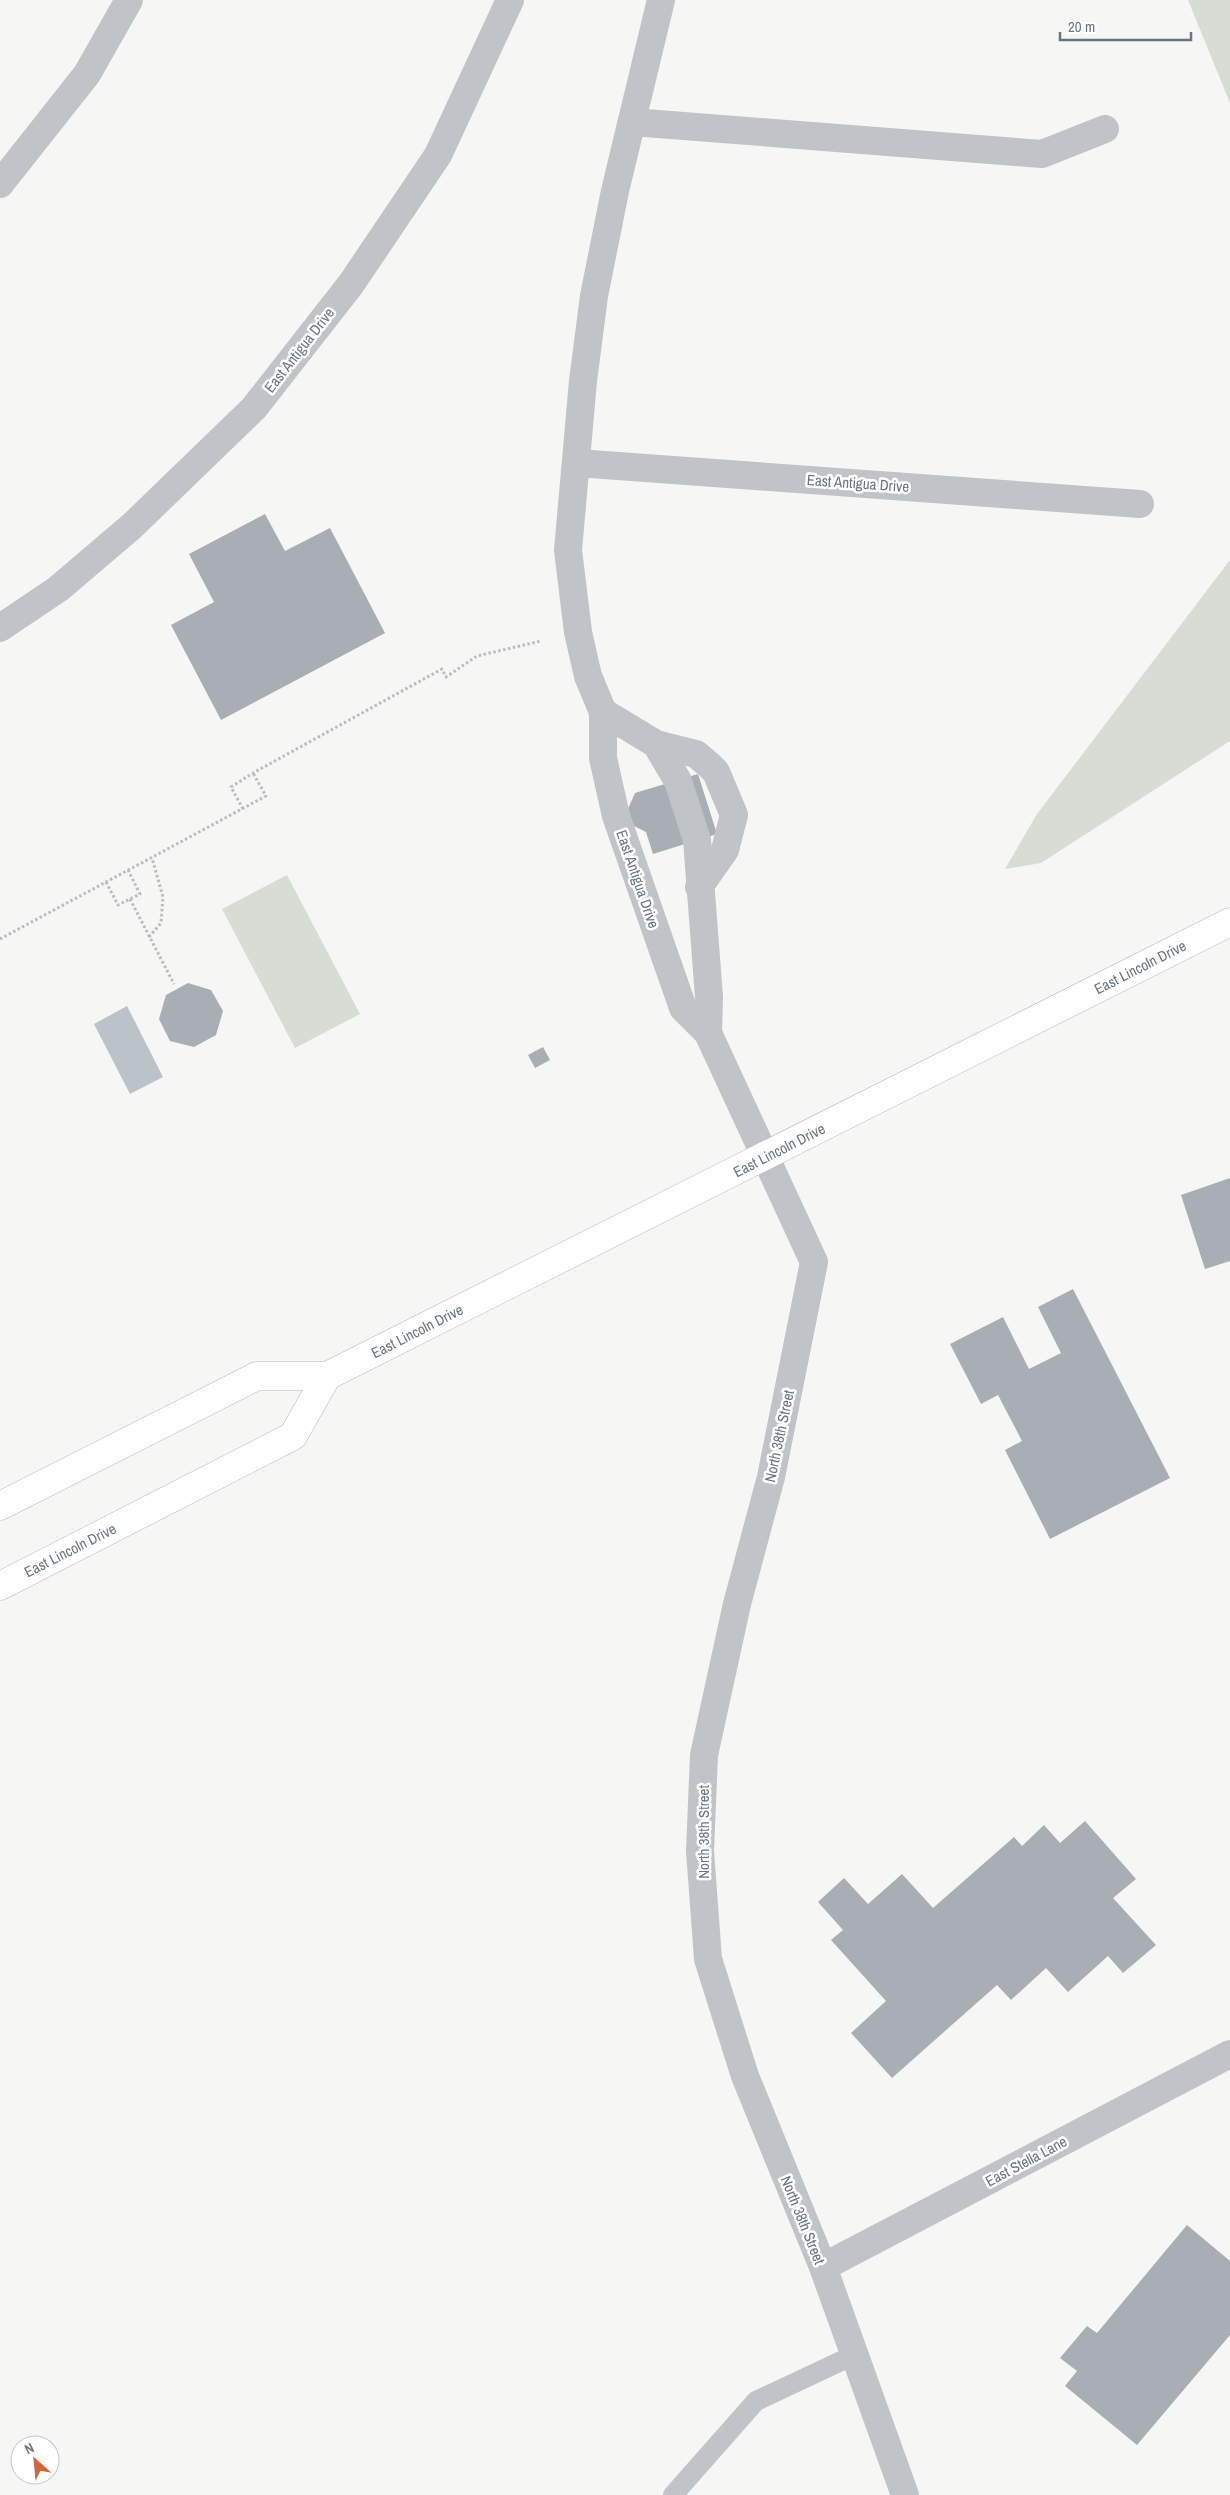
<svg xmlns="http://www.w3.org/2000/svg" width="1230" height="2495" viewBox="0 0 1230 2495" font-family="'Archivo Narrow',sans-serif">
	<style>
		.green { fill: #d7ddd5 }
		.water { fill: #bbc3c8 }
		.building { fill: #a8aeb3 }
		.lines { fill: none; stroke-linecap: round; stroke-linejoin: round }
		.secondary-casing { stroke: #b5b9bd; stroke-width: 29 }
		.path { stroke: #babcbe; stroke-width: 3; stroke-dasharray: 2.5 2.5; stroke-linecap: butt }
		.service { stroke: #c0c3c7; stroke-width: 20 }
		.minor { stroke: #c0c3c7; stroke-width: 28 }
		.secondary { stroke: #fff; stroke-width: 28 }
		.labels { text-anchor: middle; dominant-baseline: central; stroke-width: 5; stroke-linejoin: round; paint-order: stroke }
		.street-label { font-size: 15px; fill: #687581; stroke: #fff }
	</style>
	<rect width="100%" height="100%" fill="#f6f6f4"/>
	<g class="green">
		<polygon points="1188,0 1230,0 1230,103"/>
		<polygon points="1230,560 1230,741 1041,863 1005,869 1037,814"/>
		<polygon points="287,875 360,1014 295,1048 222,909"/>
	</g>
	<polygon class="water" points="127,1006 163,1077 130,1094 94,1024"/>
	<g class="building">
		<polygon points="265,514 285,551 330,528 385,633 221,720 171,625 214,602 189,554"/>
		<polygon points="698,774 717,834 653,854 646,832 634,826 628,809 635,793"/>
		<polygon points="188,983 211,990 223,1011 216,1035 194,1047 170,1041 159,1019 166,995"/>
		<polygon points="543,1047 550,1060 535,1068 528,1055"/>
		<polygon points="1230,1178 1230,1261 1205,1269 1181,1195"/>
		<polygon points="1073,1289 1170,1478 1050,1539 1005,1450 1022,1441 998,1395 981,1404 950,1344 1003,1317 1029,1369 1061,1353 1038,1307"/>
		<polygon points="1085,1821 1136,1879 1113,1898 1156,1945 1123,1973 1108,1956 1068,1992 1046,1968 1011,2000 997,1985 892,2078 851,2033 886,2001 831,1940 843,1930 818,1902 844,1878 868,1904 902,1874 933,1908 1014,1837 1022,1846 1044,1825 1060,1843"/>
		<polygon points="1187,2225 1230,2261 1230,2335 1137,2445 1065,2386 1077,2371 1060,2358 1087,2326 1097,2333"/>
	</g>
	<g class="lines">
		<defs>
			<g id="secondary">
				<polyline points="0,1506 257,1376 327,1376 1230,922"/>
				<polyline points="0,1586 293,1436 327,1376"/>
			</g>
		</defs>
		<use href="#secondary" class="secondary-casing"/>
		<g class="path">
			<polyline points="243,809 231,787 253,773 442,669 446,677 477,656 541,641"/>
			<polyline points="106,882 118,905 140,894 128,870"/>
			<polyline points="130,899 174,984"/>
			<polyline points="149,937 161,923 163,897 152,858"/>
			<polyline points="0,939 266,796 253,773"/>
		</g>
		<polyline class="service" points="673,2495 756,2401 854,2355"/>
		<g class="minor">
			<polyline points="661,0 615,191 594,296 583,381 568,550 578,632 588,676 603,712 603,758 616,816 683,1008 708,1033 814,1262 771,1477 737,1604 704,1755 700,1851 708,1959 745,2076 823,2267 905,2495"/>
			<polyline points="632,122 1042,154 1105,129"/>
			<polyline points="0,184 87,74 129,0"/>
			<polyline points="577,463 1140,504"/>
			<polyline points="0,628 58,589 132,526 254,408 351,284 438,155 510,0"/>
			<polyline points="603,712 656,744 678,781 697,840 709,997 708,1033"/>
			<polyline points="656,744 696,754 709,765 716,772 734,815 725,850 699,887"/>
			<polyline points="823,2267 1230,2054"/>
		</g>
		<use href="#secondary" class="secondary"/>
	</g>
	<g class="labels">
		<g class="street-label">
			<text transform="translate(299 350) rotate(-52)">East Antigua Drive</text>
			<text transform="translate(858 483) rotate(4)">East Antigua Drive</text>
			<text transform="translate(638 879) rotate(71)">East Antigua Drive</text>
			<text transform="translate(1140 967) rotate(-27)">East Lincoln Drive</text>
			<text transform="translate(779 1150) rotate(-27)">East Lincoln Drive</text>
			<text transform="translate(417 1331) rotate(-27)">East Lincoln Drive</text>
			<text transform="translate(779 1436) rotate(-78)">North 38th Street</text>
			<text transform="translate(70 1550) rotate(-27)">East Lincoln Drive</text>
			<text transform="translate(703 1832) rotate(-90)">North 38th Street</text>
			<text transform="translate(1026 2161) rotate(-28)">East Stella Lane</text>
			<text transform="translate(803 2220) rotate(68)">North 38th Street</text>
		</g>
	</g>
	<g transform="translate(35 2460) rotate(333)"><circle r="24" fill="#ffffff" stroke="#c3c8cd"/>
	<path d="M0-4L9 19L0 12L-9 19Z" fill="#d06639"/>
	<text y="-8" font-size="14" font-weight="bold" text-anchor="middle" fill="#687581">N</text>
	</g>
	<path d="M1060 32v8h131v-8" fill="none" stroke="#687581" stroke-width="2.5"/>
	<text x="1068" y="32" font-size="15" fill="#687581" stroke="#ffffff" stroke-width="4" paint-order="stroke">20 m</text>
</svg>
